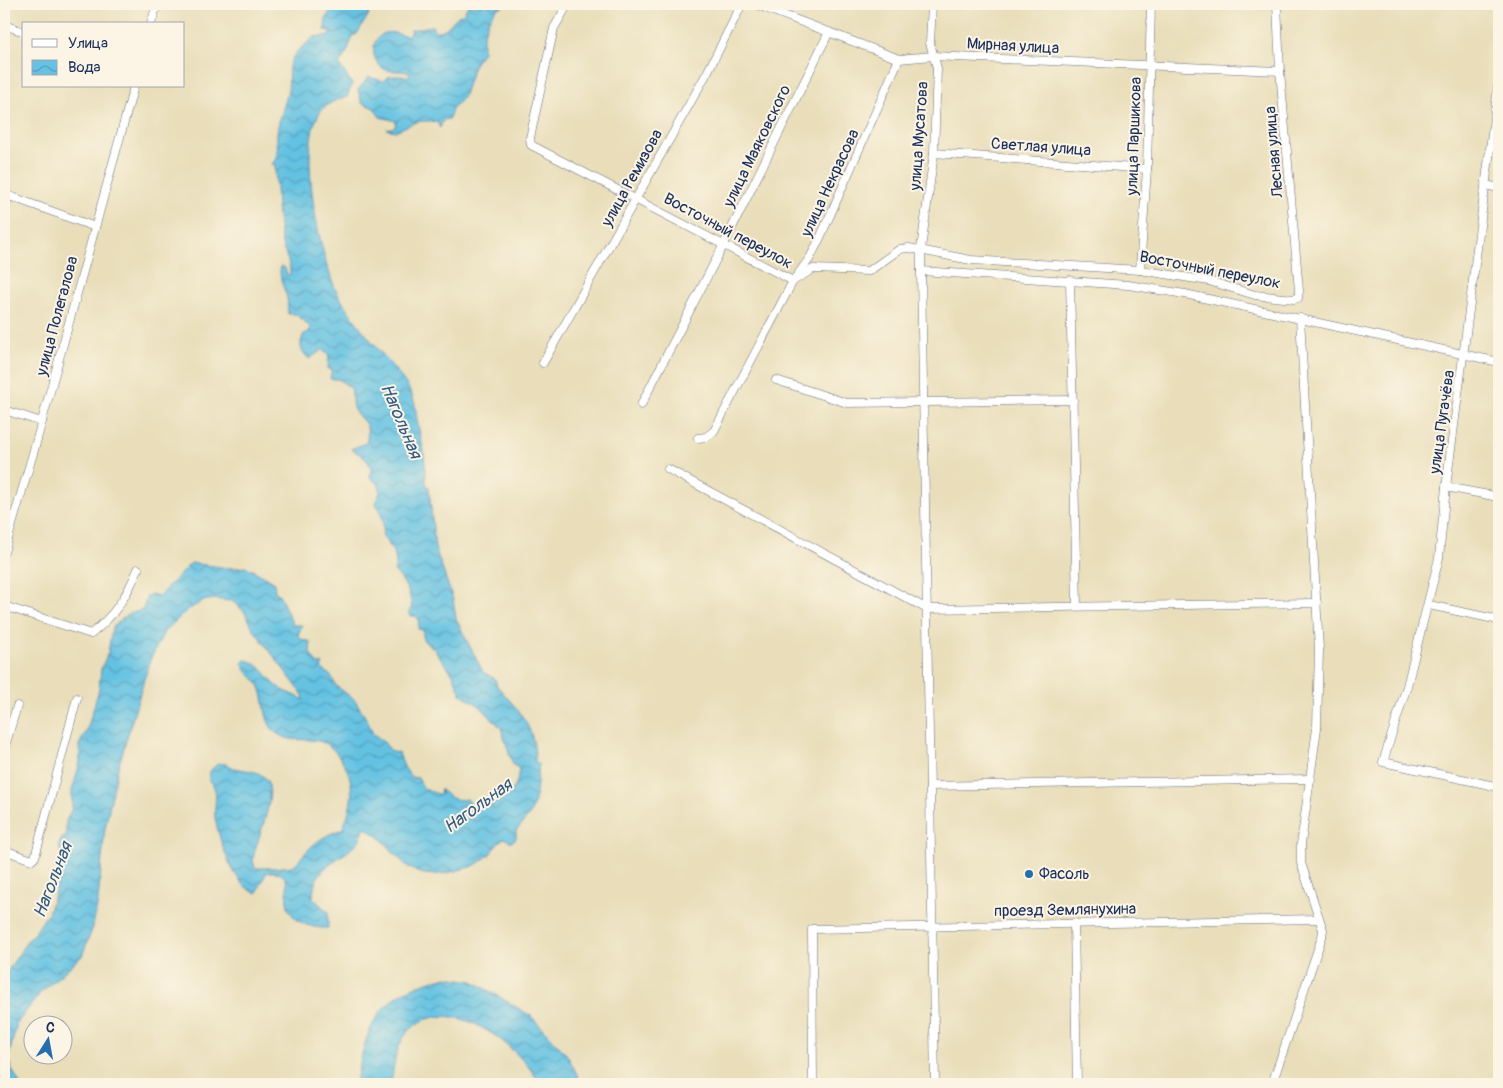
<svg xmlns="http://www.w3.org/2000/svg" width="1503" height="1088" viewBox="0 0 1503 1088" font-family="Pangolin,sans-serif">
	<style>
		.water { fill: url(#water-waves); stroke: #4078a0 }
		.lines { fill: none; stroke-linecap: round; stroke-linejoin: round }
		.minor-casing { stroke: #636c7e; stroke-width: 9 }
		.minor { stroke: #fff; stroke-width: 8 }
		.poi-dot { fill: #1f6fb2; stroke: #fcf5e5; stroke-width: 2 }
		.labels { text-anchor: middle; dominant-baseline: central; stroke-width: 4; stroke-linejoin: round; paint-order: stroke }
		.street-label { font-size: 16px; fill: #1b2f5e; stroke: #fcf5e5 }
		.poi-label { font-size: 16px; fill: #1b2f5e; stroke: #fcf5e5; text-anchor: start }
		.water-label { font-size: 18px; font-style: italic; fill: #315b86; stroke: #fcf5e5 }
	</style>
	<defs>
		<pattern id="water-waves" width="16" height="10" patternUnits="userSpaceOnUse" patternTransform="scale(1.25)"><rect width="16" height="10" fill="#64c2e2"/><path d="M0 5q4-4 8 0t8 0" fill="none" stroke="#529eba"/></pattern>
	</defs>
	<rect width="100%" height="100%" fill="#fcf5e5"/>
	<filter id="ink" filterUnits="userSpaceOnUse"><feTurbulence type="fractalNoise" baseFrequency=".02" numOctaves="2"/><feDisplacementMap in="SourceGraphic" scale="10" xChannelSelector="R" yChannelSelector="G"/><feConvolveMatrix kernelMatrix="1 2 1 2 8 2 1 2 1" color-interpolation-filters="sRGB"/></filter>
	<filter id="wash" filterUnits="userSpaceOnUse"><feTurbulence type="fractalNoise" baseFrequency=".0096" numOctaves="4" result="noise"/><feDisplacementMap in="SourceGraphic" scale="20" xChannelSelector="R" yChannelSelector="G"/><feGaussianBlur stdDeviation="1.12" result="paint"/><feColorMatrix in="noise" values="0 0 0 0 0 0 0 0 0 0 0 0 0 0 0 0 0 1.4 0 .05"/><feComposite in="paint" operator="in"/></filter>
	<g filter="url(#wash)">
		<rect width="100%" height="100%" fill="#e9deb9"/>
		<g class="water">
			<path d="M335,4h40l-18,30 -4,2 -6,16 -8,12 13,20 -5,13c-10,2 -22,7 -28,17 -22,33 1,142 17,176 14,28 37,52 56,76 8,10 17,20 21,32 3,7 3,15 4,22 5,24 9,39 9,64l3,4 6,60 18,51 3,20 27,53 12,7 2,7c22,25 39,41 38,76l4,2 -4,37 -5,13 -14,17v7l-4,4 -8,-4c-9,5 -9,11 -15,17 -3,2 -9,7 -12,9 -6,4 -16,5 -22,7 -56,16 -53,-25 -91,-44 -4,33 -52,29 -51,71l15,14v16c-18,1 -40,-7 -41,-28 -1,-7 2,-14 -1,-20 -3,-8 -14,-9 -20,-7l-9,20c-24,-6 -38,-54 -42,-75 -2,-14 6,-27 -6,-37v-8c5,-8 12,-13 21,-7 9,5 21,3 30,8 25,12 -6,67 -7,87l2,7c6,0 34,0 39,-3 5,-3 8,-10 13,-14 10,-11 21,-17 35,-22 13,-26 14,-53 -5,-75 -4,-5 -9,-10 -15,-12 -15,-5 -35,2 -48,-11 -11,-12 -8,-30 -14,-44 -4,-9 -15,-14 -18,-24l3,-3c15,2 21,16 31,25 7,7 19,9 28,15l-1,-5 -49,-65 -10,-19 -12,-10 -19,-2 -10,2 -17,10 -22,21 -14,28 -33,111 -12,57 -7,73 -5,26 -11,29 -42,37 -23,30 -8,32 2,13 9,16h-16v-107l25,-39 7,-7 12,-18 11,-34 2,-24 -2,-11 3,-6h4v-17l6,-13v-17l8,-29 -1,-17 8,-15 12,-41 2,-20 7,-16 4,-25 16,-14 15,-4 4,-14 4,-2 8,2 32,-33 38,5 18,-1 27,15 1,10 4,2 14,31h9l-4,10 3,4 10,3 -1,11 7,11h6l-2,4 11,9 4,9 19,14 12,20 6,14 9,6 10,12 7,1 5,14 7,10 7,1 6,11 17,6 -1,-6c9,8 15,13 27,10l6,7c25,2 46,-12 46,-38l-6,-3 -12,-37 -21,-22 -19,-12 -8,-20 -19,-25 -11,-9v-10l-5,-1 1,-9 -3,-4h-6l-1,-5 3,-4c-2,-14 -8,-27 -18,-36 6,-13 -4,-25 -12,-35 3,-12 0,-23 -6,-32l4,-12 -1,-7 -9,-8c5,-14 -8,-22 -19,-28l15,-6c6,-23 -7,-22 -13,-35 -2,-6 0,-14 -2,-20l-13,-9h-8l2,-10h-4l1,-14 -7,-5 -13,9c-8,-8 -11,-14 -5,-25l5,-2 1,-5 -14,-13h-8c-1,-5 0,-12 -1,-16 -3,-10 -9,-22 -6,-32l4,2 2,7 3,-1c1,-11 -7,-23 -9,-34 -4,-25 -5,-49 -6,-75l-3,-1c9,-10 4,-19 5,-30 1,-16 9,-29 11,-45 2,-11 -2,-20 4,-30 4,-9 15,-15 22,-22l15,-1 2,-5 -6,-1 1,-12z"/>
			<path d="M469,4h34l-1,3 -5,1 -8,11 -6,17v16l-9,12 -11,34 -10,9 -4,12 -6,1 -3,8 -3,-6c-24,-3 -23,2 -42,9l-8,-2 8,-2 1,-6 -16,-4 -6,-9 -12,-5 -4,-13 11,-13 14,4 7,-5h19l1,-3c-8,-3 -16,-1 -24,-3 -15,-7 -18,-30 -1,-37 7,-2 16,2 23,3l3,-6 21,-4 3,5c15,2 16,-14 28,-17z"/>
			<path d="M447,977l26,4 58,35 36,39 10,19 2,10h-39c-20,-37 -90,-95 -131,-53 -14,14 -15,35 -18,53h-35c11,-63 23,-92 91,-107z"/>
		</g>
	</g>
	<g filter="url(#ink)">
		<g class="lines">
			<defs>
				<g id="minor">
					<polyline points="568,4 554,28 530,138 531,145 793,281 813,269 869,271 900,249 909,248 971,260 1140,270 1209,281 1255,295 1294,299 1298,298 1299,291 1280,71 1277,4"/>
					<polyline points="755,4 899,59 933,56 1280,71"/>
					<polyline points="932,4 930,43 937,68 934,153 921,249 921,271 935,1084"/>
					<polyline points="151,24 157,4"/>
					<polyline points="4,25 24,32"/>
					<polyline points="1499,80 1446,487 1439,558 1407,686 1383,762 1499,787"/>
					<polyline points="934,153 1147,169"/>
					<polyline points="1486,185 1499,188"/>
					<polyline points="4,194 95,227"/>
					<polyline points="4,211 8,195"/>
					<polyline points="1140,270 1147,169 1151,4"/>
					<polyline points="921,271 1128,285 1185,294 1499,362"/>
					<polyline points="1070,280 1077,606"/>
					<polyline points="543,363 707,73 742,4"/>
					<polyline points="776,380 847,403 1073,400"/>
					<polyline points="641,405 723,246 829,32"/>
					<polyline points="4,410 42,422"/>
					<polyline points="698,438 706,437 714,431 793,281 810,258 820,238 899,59"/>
					<polyline points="668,469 927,609 1317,603"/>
					<polyline points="1446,487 1499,497"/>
					<polyline points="4,552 34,450 134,86"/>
					<polyline points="1429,605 1499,620"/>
					<path d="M4,606l87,28c23,-18 36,-38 47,-65"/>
					<polyline points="4,749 17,706"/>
					<polyline points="930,786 1311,779"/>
					<polyline points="4,850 32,860 35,857 77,698"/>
					<polyline points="1074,923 1077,1084"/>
					<polyline points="813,1084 812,929 1319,919"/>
					<polyline points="1272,1084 1322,937 1323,930 1301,863 1301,844 1317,728 1319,649 1300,318"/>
				</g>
			</defs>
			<use href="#minor" class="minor-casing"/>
			<use href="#minor" class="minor"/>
		</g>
	</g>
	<circle class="poi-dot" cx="1029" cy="874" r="5"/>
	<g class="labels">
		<g class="street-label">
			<text transform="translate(1013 46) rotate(3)">Мирная улица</text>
			<text transform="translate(919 136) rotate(-86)">улица Мусатова</text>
			<text transform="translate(1134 136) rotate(-88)">улица Паршикова</text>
			<text transform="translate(757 146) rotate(-64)">улица Маяковского</text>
			<text transform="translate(1041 147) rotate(4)">Светлая улица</text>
			<text transform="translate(1274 152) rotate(-95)">Лесная улица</text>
			<text transform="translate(632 178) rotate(-61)">улица Ремизова</text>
			<text transform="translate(830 183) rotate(-65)">улица Некрасова</text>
			<text transform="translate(728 231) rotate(28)">Восточный переулок</text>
			<text transform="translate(1210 270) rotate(11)">Восточный переулок</text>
			<text transform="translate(57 316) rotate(-75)">улица Полегалова</text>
			<text transform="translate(1442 422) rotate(-82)">улица Пугачёва</text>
			<text transform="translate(1065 910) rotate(-1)">проезд Землянухина</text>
		</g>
		<g class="poi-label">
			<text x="1039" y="874">Фасоль</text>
		</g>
		<g class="water-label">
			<text transform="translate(401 421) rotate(67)">Нагольная</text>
			<text transform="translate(478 806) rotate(-36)">Нагольная</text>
			<text transform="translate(53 880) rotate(-69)">Нагольная</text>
		</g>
	</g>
	<rect width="1503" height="1088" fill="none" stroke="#fcf5e5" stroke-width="20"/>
	<rect x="22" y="22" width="162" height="65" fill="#fcf5e5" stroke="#a2a6af"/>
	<rect x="32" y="39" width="25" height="8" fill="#ffffff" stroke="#a2a6af"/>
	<text x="68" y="48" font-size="15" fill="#1b2f5e">Улица</text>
	<rect x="32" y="60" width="25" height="15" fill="url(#water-waves)" stroke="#a2a6af"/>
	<text x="68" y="72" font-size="15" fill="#1b2f5e">Вода</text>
	<g transform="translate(48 1040) rotate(11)"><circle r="24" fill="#fcf5e5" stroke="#a2a6af"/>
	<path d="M0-4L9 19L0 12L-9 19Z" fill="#1f6fb2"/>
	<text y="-8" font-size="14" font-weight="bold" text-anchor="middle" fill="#1b2f5e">С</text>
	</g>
</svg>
